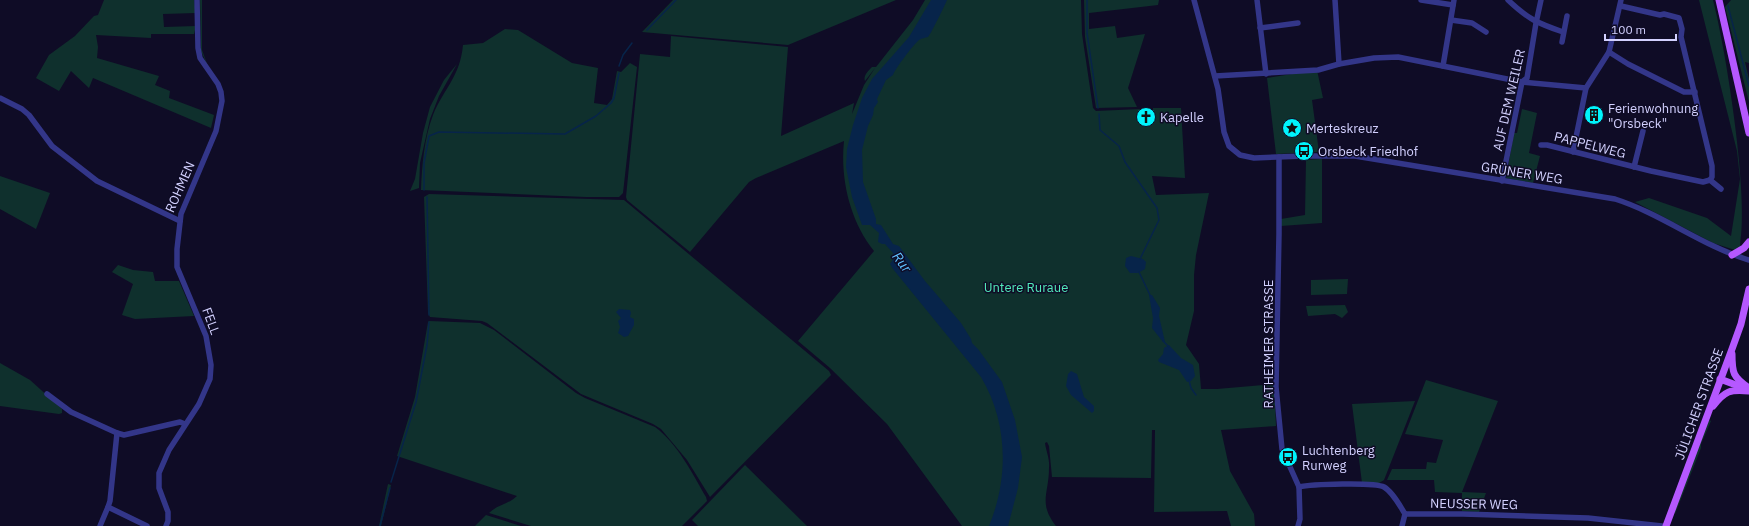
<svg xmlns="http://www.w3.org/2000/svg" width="1749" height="526" viewBox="0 0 1749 526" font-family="'IBM Plex Sans',sans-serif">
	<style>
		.green { fill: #0f302d }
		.water { fill: #07244a }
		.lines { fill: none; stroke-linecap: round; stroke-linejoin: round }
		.stream { stroke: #07244a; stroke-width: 1.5 }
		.minor { stroke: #333689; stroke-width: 5.5 }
		.major { stroke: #b558ff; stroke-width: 7 }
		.labels { text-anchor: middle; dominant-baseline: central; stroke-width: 3; stroke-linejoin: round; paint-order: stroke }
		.street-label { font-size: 13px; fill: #d3d1ff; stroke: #0f0c26 }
		.poi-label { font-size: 13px; fill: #d3d1ff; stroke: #0f0c26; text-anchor: start }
		.park-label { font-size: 13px; fill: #51ebba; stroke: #0f0c26 }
		.water-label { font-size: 14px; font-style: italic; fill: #5fc0ff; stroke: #0f0c26 }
	</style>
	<rect width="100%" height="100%" fill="#0f0c26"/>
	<g class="green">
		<polygon points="104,0 194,0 196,13 163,14 164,27 196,26 194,34 151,34 151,38 96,35 98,47 97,58 159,76 155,85 170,91 169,98 214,115 211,128 93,78 89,88 71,71 59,91 36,78 49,55 75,36 94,16 98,15"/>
		<polygon points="200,0 202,0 202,50 209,69 201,51"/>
		<polygon points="673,0 896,0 788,45 642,32"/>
		<path d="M925,0h156l1,34 11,74 3,3 44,-2v12l13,1v-14h28l4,70 -33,-2 4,19 53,-2 -13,62 -2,20v36l-8,34 13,19 2,25h16l57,-5 2,42 -55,4 9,41 24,43 1,12h-24l-4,-15 -73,1 1,-82h-3l-1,48 -99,-1 -3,-31 -2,-4 -2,1c1,8 5,16 4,25 0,26 -11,35 7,58h-94l-75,-102 -57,-56 -32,-27 76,-90c-24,-30 -34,-72 -30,-110l-88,37 -7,4 -59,70 -63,-52 -1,-3 14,-143 30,3 1,-21 117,11 -7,89 73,-33 -2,11 12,-29 11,-17 -10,13c-2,-5 3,-10 7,-14h4l37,-47z"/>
		<polygon points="1084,0 1159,0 1158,5 1089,13 1089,29 1115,26 1117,38 1145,34 1128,88 1137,107 1096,108 1085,37"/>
		<path d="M1699,0h14c14,55 36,196 27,245l2,3 -7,2 -22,-7 -78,-41 14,-4 58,20 24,18 9,-57 -3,-28z"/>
		<polygon points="1731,0 1749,0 1749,63 1745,62 1749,79 1749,102 1725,7"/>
		<path d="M505,29l13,1 54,33 26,5 -4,35 13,2 5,-6 5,-28 4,1 9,-9 7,4 -14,126 -4,4h-33l-165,-7c1,-25 3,-51 12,-75 11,-27 27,-38 30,-70l20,-2z"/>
		<polygon points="457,64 439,96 430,119 420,163 419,188 410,191 415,179 423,133 430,107 444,80"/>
		<polygon points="1317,70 1323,98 1312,100 1319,152 1276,154 1267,78"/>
		<polygon points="1522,109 1537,113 1529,153 1540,156 1533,183 1506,178 1514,133 1517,133"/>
		<polygon points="1322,159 1322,223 1281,226 1281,219 1305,215 1306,160"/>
		<polygon points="0,176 50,193 36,229 0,209"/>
		<polygon points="429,194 624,200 829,371 831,375 710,497 687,460 661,429 653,424 581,394 487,323 482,321 430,317 428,313 424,197"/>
		<polygon points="118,265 133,270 153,272 155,281 179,281 194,316 135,319 122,315 133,284 112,272"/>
		<polygon points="1348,279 1347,294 1311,295 1311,280"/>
		<polygon points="1345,305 1348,312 1342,318 1335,314 1308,316 1306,306"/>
		<path d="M429,321l51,2 14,7 82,63 9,5 70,29c23,17 37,46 51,70l1,4 -25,25h-151l-42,-13c8,-8 20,-9 28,-17l-120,-40 18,-59 13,-75z"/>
		<polygon points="0,363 30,380 62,409 62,413 59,414 0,406"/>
		<polygon points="1426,380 1498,401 1462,492 1486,493 1479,512 1462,511 1462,493 1435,492 1434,480 1387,480 1392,469 1426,469 1427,462 1436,463 1443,440 1405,434"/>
		<polygon points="1415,401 1384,480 1379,483 1362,483 1352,404"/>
		<polygon points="1709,420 1711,421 1701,444 1701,448 1675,514 1675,507"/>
		<polygon points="745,465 807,526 698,526 692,520"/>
		<polygon points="388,484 391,485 381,526 379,526"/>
		<polygon points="486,515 521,526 475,526"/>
	</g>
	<g class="water">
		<path d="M931,0h16c-2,5 -16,34 -19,37 -3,1 -6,1 -9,3 -6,5 -24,29 -26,35l-7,5 -9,19 1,3 -4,6 -1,7 -5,11 -6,24 1,32 13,37v5l5,1 12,19 6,2 26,35 36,42 10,16 1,4 6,6 24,33 13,38 7,37 -4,31 -10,38h-19c20,-48 19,-104 -8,-149l-88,-108 -3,-5 4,-6 -1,-5 -8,-9h-3l-4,-2 1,-9 -9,-8h-8l-10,-28 -6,-30 1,-18 6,-24 9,-27 10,-19 37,-42z"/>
		<polygon points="1131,256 1143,259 1146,262 1145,269 1138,273 1130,273 1125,266 1126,258"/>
		<polygon points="1149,295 1152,295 1160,308 1159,316 1165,342 1163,342 1152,328 1153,318"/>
		<polygon points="619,309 630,310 631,313 630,317 634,319 634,325 628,336 624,337 618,333 620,327 618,321 621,318 616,312"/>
		<polygon points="1169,345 1181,358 1193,365 1195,376 1191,381 1187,382 1179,370 1159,362 1158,360 1163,354 1164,348"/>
		<polygon points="1071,371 1077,374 1084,397 1094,406 1094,411 1092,413 1071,395 1066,386 1068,374"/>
	</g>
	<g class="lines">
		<g class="stream">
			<polyline points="1087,0 1087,33 1098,108"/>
			<polyline points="1728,6 1749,86"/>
			<polyline points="647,30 676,0"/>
			<polyline points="619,66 623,55 632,43"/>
			<polyline points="1099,114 1100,130 1119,146 1125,162 1157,208 1159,220 1140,259"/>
			<polyline points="424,190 424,163 429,136 439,132 565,134 596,116 611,103 614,98 619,73"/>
			<polyline points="427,197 429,315"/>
			<polyline points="1139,272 1150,295"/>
			<polyline points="1163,341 1169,347"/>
			<polyline points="1189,380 1191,388 1196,395"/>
			<polyline points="391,482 416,402 427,345 429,322"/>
			<polyline points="380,526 390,488"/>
		</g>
		<g class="minor">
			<path d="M1194,0l24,89 6,43 5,14 11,9 14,3 51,-2h50l260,43c47,15 87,47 134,61"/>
			<polyline points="1257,0 1266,74"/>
			<polyline points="1335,0 1339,64"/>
			<polyline points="1421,0 1453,5"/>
			<path d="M1508,0c20,19 29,23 55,32"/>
			<polyline points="1451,20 1472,23 1486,32"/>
			<polyline points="1260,28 1298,23"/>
			<polyline points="1562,42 1567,16"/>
			<polyline points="1609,52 1628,64 1684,92 1695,92"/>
			<polyline points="1443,66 1454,0"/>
			<polyline points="1215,76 1318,70 1339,64 1374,58 1398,57 1522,82 1586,88"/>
			<polyline points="0,98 22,109 29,115 52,146 97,181 180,221"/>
			<polyline points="1541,145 1547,145 1651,171 1703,182 1710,180 1712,177 1712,166 1681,37 1682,29 1679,18 1664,14 1660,15 1621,6"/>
			<polyline points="1573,152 1586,88 1609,52 1621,0"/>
			<polyline points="1279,157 1279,234 1276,387 1282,449 1299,487 1300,519 1298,526"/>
			<polyline points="1634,167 1643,131"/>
			<polyline points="1710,180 1721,189"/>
			<polyline points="1502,181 1522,82 1527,78 1536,23 1541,0"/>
			<polyline points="47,394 71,412 117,433"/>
			<path d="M1299,487c12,-3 76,-5 85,0 9,5 16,19 21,27"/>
			<polyline points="1405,514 1463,514 1588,518 1662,526"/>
			<polyline points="100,526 108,507"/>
			<polyline points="147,526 108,507 110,501 117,433 124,435 180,422 185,424"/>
			<polyline points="166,526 168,521 168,512 159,488 159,473 169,450 199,404 210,379 211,365 206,336 177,267 177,249 181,214 216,131 222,101 221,92 218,84 200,58 198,48 197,0"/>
			<polyline points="1402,526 1405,514"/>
		</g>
		<g class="major">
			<polyline points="1719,0 1749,133"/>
			<polyline points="1732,255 1744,248 1749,242"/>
			<path d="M1732,354c0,19 1,23 17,34"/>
			<polyline points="1720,379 1744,388"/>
			<path d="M1713,406c12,-15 17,-17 36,-15"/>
			<polyline points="1666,526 1732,349 1741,324 1749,289"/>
		</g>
	</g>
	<defs>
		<symbol id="building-disc" viewBox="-11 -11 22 22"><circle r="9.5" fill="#00f4fc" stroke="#0f0c26"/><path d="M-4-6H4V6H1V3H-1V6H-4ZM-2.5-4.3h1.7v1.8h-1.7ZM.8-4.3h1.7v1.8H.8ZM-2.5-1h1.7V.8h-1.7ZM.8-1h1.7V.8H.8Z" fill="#111"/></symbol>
		<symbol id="church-disc" viewBox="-11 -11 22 22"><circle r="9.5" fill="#00f4fc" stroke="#0f0c26"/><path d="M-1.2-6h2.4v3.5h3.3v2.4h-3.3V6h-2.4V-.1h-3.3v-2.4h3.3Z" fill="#111"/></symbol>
		<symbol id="sight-disc" viewBox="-11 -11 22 22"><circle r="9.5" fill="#00f4fc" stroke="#0f0c26"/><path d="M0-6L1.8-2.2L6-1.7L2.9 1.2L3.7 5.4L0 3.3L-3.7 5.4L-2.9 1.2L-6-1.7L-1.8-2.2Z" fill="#111"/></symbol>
		<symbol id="bus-disc" viewBox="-11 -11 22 22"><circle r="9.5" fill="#00f4fc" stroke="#0f0c26"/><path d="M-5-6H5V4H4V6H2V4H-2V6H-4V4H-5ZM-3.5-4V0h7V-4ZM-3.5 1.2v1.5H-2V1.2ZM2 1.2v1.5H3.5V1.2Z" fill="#111"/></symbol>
	</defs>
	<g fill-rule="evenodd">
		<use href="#building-disc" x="1583" y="104" width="22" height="22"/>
		<use href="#church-disc" x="1135" y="106" width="22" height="22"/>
		<use href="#sight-disc" x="1281" y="117" width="22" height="22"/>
		<use href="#bus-disc" x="1293" y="140" width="22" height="22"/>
		<use href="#bus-disc" x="1277" y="446" width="22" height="22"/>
	</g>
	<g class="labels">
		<g class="street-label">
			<text transform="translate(1509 100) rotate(-77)">AUF DEM WEILER</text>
			<text transform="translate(1590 145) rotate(14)">PAPPELWEG</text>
			<text transform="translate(1522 173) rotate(9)">GRÜNER WEG</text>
			<text transform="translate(180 187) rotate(-66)">ROHMEN</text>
			<text transform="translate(211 321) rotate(70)">FELL</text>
			<text transform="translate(1268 344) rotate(-90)">RATHEIMER STRASSE</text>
			<text transform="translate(1699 404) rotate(-70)">JÜLICHER STRASSE</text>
			<text transform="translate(1474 504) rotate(1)">NEUSSER WEG</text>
		</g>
		<g class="poi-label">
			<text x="1608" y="108">Ferienwohnung<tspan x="1608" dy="15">"Orsbeck"</tspan></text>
			<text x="1160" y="117">Kapelle</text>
			<text x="1306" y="128">Merteskreuz</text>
			<text x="1318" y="151">Orsbeck Friedhof</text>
			<text x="1302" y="450">Luchtenberg<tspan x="1302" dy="15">Rurweg</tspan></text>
		</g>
		<g class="park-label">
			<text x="1026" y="287">Untere Ruraue</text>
		</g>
		<g class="water-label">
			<text transform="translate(902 262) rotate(53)">Rur</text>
		</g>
	</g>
	<path d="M1605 34v6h71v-6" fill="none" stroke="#d3d1ff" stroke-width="2"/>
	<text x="1611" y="34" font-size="12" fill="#d3d1ff" stroke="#0f0c26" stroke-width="3" paint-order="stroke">100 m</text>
</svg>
